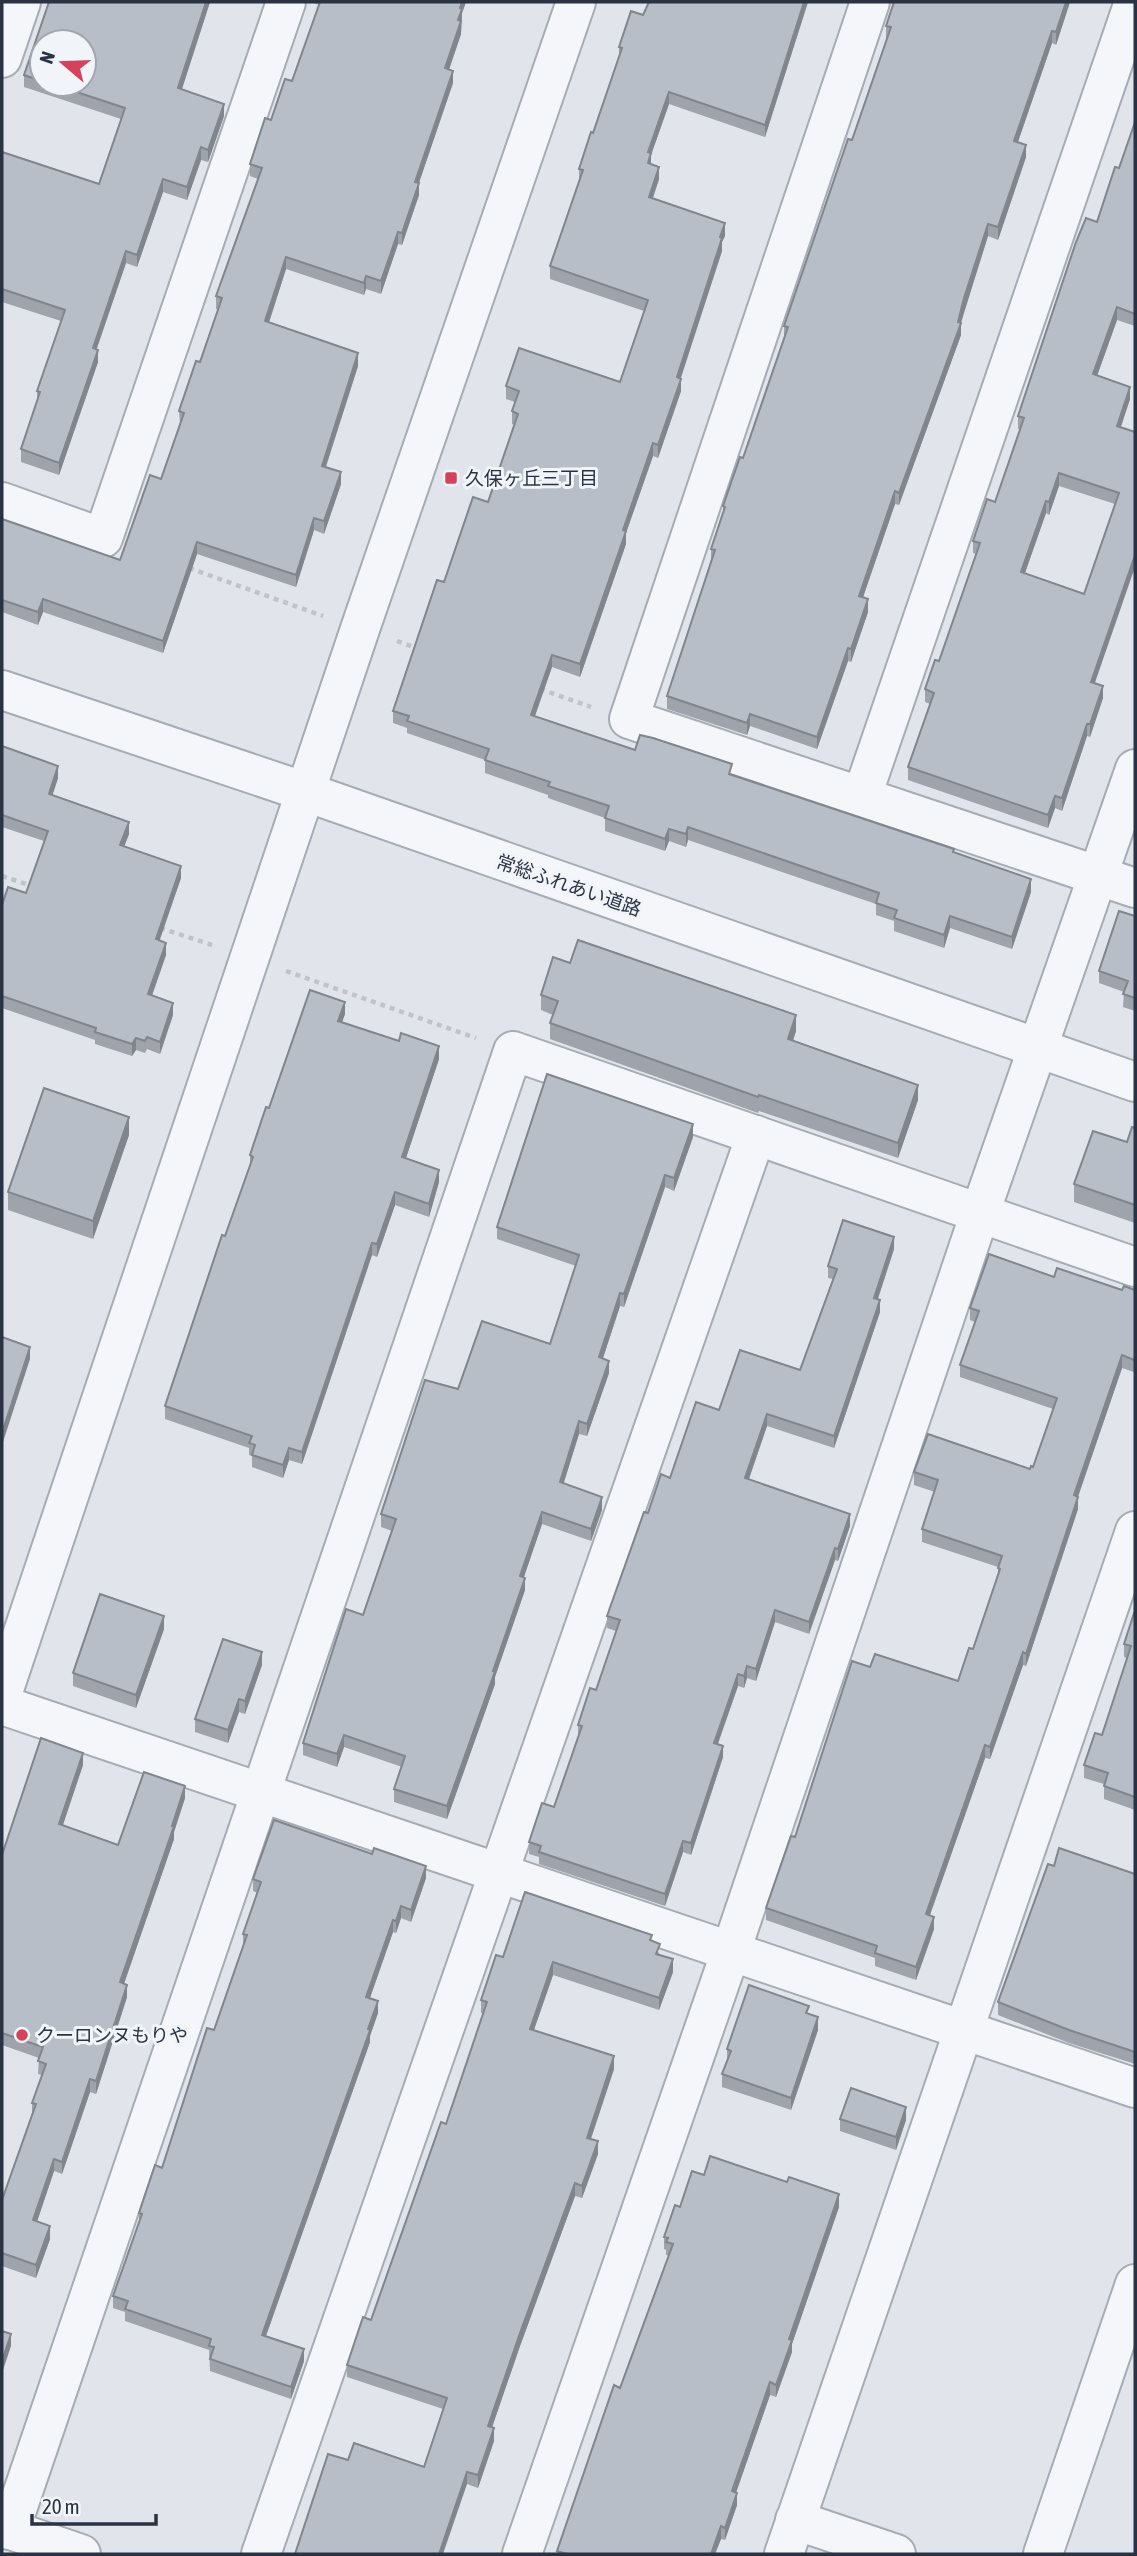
<svg xmlns="http://www.w3.org/2000/svg" width="1137" height="2556" viewBox="0 0 1137 2556" font-family="'Asap Condensed','Noto Sans JP',sans-serif">
	<style>
		.lines { fill: none; stroke-linecap: round; stroke-linejoin: round }
		.minor-casing { stroke: #a6acb5; stroke-width: 42 }
		.path { stroke: #bfc3ca; stroke-width: 4.5; stroke-dasharray: 5 5; stroke-linecap: butt }
		.minor { stroke: #f4f6f9; stroke-width: 38 }
		.wall { fill: #9ea3ac; fill-rule: evenodd }
		.shaded-wall { fill: #81858c }
		.building { fill: #b8bec8; stroke: #81858c; stroke-width: 2; fill-rule: evenodd }
		.poi-dot { fill: #d4425b; stroke: #f1f4f8; stroke-width: 2.5 }
		.labels { text-anchor: middle; dominant-baseline: central; stroke-width: 6; stroke-linejoin: round; paint-order: stroke }
		.poi-label { font-size: 19px; fill: #293343; stroke: #f1f4f8; text-anchor: start }
		.street-label { font-size: 19px; fill: #293343; stroke: #f1f4f8 }
	</style>
	<rect width="100%" height="100%" fill="#e1e5eb"/>
	<g class="lines">
		<defs>
			<g id="minor">
				<polyline points="870,2 629,719 1135,888"/>
				<polyline points="2,58 21,2"/>
				<polyline points="2,502 103,538 286,2"/>
				<polyline points="2,690 306,792 1135,1082"/>
				<polyline points="862,796 1134,2"/>
				<polyline points="2,1695 360,629 576,2"/>
				<polyline points="2,1705 1135,2088"/>
				<polyline points="795,2520 896,2554"/>
				<polyline points="2,2527 81,2554"/>
				<polyline points="10,2530 513,1051 1135,1267"/>
				<polyline points="261,2554 756,1135"/>
				<polyline points="522,2554 731,1951 980,1213 1135,769"/>
				<polyline points="784,2554 1135,1531"/>
				<polyline points="1043,2554 1135,2284"/>
			</g>
		</defs>
		<use href="#minor" class="minor-casing"/>
		<g class="path">
			<polyline points="189,568 323,616"/>
			<polyline points="397,641 419,649"/>
			<polyline points="540,689 591,707"/>
			<polyline points="2,876 32,886"/>
			<polyline points="160,928 212,945"/>
			<polyline points="286,971 476,1038"/>
		</g>
		<use href="#minor" class="minor"/>
	</g>
	<g class="wall">
		<path d="M49,2h161l-28,87 42,27 -16,46 -7,-2 -14,40 -24,-8 -26,75 -11,-4 -30,86 2,13 -39,113 -38,-13v-13l16,-47v-11l24,-70 -59,-19v-150l97,32 22,-65 -97,-32v-12zM42,42l42,42h-42z"/>
		<polygon points="311,2 466,2 462,13 461,34 449,70 453,83 419,183 419,195 402,245 398,244 381,294 366,289 364,295 286,269 269,323 358,366 326,467 341,484 324,534 314,530 296,587 197,554 163,653 43,612 38,625 2,612 2,519 120,560 161,479 180,424 179,411 200,362 218,309 216,309 216,296 258,179 250,176 250,164 271,120 292,81 319,5"/>
		<polygon points="649,2 808,2 765,137 669,104 651,155 651,164 659,179 653,198 725,236 722,242 722,251 680,379 681,391 658,458 653,456 626,533 626,544 580,677 552,667 535,716 635,750 732,775 954,853 1031,892 1012,949 950,928 944,948 894,931 894,921 876,915 876,904 688,840 686,847 669,841 665,851 605,831 605,818 548,798 548,795 485,773 485,760 407,733 407,728 393,723 393,711 444,582 488,502 514,425 512,424 512,411 515,402 506,399 506,386 620,382 644,311 550,279 550,266 579,181 579,169 593,133 619,57 619,47 643,15"/>
		<polygon points="1070,2 1056,45 1052,43 1018,142 1026,157 998,240 988,236 964,311 961,323 961,335 899,505 895,504 863,597 868,612 851,662 848,661 817,749 750,726 747,735 667,709 667,696 711,560 711,549 723,512 723,506 743,458 784,339 784,326 852,140 887,39 886,38 886,26"/>
		<path d="M1135,122v204l-18,-6 -20,56 33,23 -9,28 14,5 -40,251 8,15 -13,39 -3,-1 -25,75 -7,-3 -7,20 -140,-48v-13l22,-63 -5,-2v-13l14,-28 37,-107 -3,-1v-12l22,-39 25,-73h-2v-13l101,-248zM1059,486l56,18 -31,90 -59,-21 21,-60 3,2z"/>
		<polygon points="2,746 58,778 52,795 129,834 124,847 181,878 159,940 166,955 152,996 173,1015 160,1054 147,1049 145,1053 136,1050 132,1056 95,1044 95,1040 2,1008 2,905 26,893 44,841 2,827"/>
		<polygon points="1135,916 1135,1011 1123,1007 1124,992 1099,983 1099,971"/>
		<polygon points="570,963 796,1031 793,1041 918,1100 898,1158 759,1111 758,1113 550,1039 550,1023 553,1015 541,1010 541,995"/>
		<polygon points="345,1014 342,1022 439,1059 406,1158 439,1182 429,1217 395,1205 377,1257 372,1255 302,1464 289,1460 283,1478 252,1467 252,1456 249,1455 249,1448 165,1419 165,1406 250,1166 250,1155 269,1108"/>
		<polygon points="1135,1128 1135,1223 1074,1202 1074,1184 1127,1142"/>
		<polygon points="129,1135 93,1239 8,1210 8,1192"/>
		<polygon points="693,1137 674,1191 665,1187 624,1307 620,1306 603,1358 609,1373 587,1436 579,1434 563,1484 602,1510 591,1541 542,1524 524,1577 525,1590 495,1677 495,1684 447,1819 394,1802 394,1789 402,1767 344,1747 337,1767 303,1755 303,1743 363,1615 392,1531 381,1527 381,1514 458,1389 550,1344 576,1266 497,1239 497,1227"/>
		<polygon points="894,1249 878,1299 880,1312 834,1448 767,1426 749,1479 850,1526 838,1561 835,1560 809,1634 775,1622 756,1681 747,1678 744,1688 738,1686 718,1744 723,1757 691,1855 683,1852 665,1906 539,1864 539,1857 529,1854 529,1842 554,1807 578,1736 578,1725 596,1690 616,1631 607,1628 607,1616 648,1513 670,1478 719,1410 800,1370 833,1279 828,1278 828,1266"/>
		<polygon points="1054,1277 1122,1290 1135,1290 1134,1372 1122,1368 1078,1497 1078,1509 1026,1666 1023,1665 990,1759 985,1758 930,1915 934,1929 916,1980 875,1966 875,1958 766,1920 766,1908 795,1837 870,1667 958,1681 973,1649 998,1577 998,1567 922,1542 922,1529 935,1492 914,1485 914,1472 1030,1469 1033,1467 1053,1409 960,1377 960,1365 975,1322 970,1320 970,1308"/>
		<polygon points="1135,1613 1135,1810 1104,1799 1104,1784 1084,1778 1084,1765 1102,1735 1127,1658 1124,1657 1124,1644"/>
		<polygon points="164,1629 136,1708 73,1686 73,1673"/>
		<polygon points="262,1665 245,1714 239,1712 228,1743 195,1732 195,1719"/>
		<polygon points="83,1765 62,1826 118,1845 185,1798 174,1832 174,1839 124,1984 127,1997 96,2094 90,2092 62,2174 54,2171 37,2222 50,2239 36,2278 2,2266 2,2200 32,2114 32,2103 42,2075 38,2074 39,2058 2,2045 2,1855"/>
		<polygon points="1054,1866 1135,1874 1135,2064 1069,2043 998,2015 998,2002"/>
		<polygon points="426,1878 411,1922 401,1918 396,1933 393,1932 370,1998 378,2013 370,2036 370,2042 266,2336 304,2361 291,2399 210,2371 209,2350 125,2321 125,2312 113,2308 113,2296 139,2221 139,2213 162,2168 214,2030 243,1946 243,1934 258,1893 253,1891 253,1879"/>
		<polygon points="652,1941 660,1955 673,1972 659,2010 553,1975 534,2030 614,2069 591,2139 598,2154 582,2198 575,2196 520,2346 492,2427 494,2441 478,2488 467,2484 348,2460 424,2467 443,2409 347,2377 347,2365 371,2320 446,2124 483,2013 481,2013 481,2000 503,1957"/>
		<polygon points="809,2014 818,2030 791,2110 722,2087 722,2074 727,2060 727,2049"/>
		<polygon points="840,2119 906,2120 896,2150 840,2131"/>
		<polygon points="704,2175 839,2207 792,2344 792,2352 776,2397 770,2395 736,2493 737,2505 725,2540 721,2539 715,2554 557,2554 557,2551 620,2388 669,2256 666,2255 666,2250 664,2249 664,2237 680,2207"/>
	</g>
	<g class="shaded-wall">
		<polygon points="206,2 210,2 178,101 178,88"/>
		<polygon points="462,2 466,2 462,13 461,34 445,81 445,68 458,20"/>
		<polygon points="804,2 808,2 765,137 765,125"/>
		<polygon points="1066,2 1070,2 1056,45 1056,32"/>
		<polygon points="1052,31 1052,43 1014,153 1014,141"/>
		<polygon points="453,71 453,83 415,194 415,182"/>
		<polygon points="669,92 669,104 651,155 651,165 648,175 648,152"/>
		<polygon points="224,104 224,116 208,162 208,150"/>
		<polygon points="1026,145 1026,157 998,240 998,227"/>
		<polygon points="201,147 201,160 187,200 187,187"/>
		<polygon points="659,167 659,179 649,209 649,197"/>
		<polygon points="163,179 163,192 137,267 137,255"/>
		<polygon points="419,183 419,195 402,245 402,233"/>
		<polygon points="725,223 725,236 722,242 722,251 677,390 677,377"/>
		<polygon points="988,224 988,236 960,326 961,323 961,335 899,505 899,493"/>
		<polygon points="398,232 398,244 381,294 381,281"/>
		<polygon points="126,251 126,263 93,360 93,348"/>
		<polygon points="286,257 286,269 265,334 265,321"/>
		<polygon points="366,276 366,289 364,295 364,283"/>
		<polygon points="1117,307 1117,320 1093,387 1093,374"/>
		<polygon points="98,350 98,362 59,475 59,463"/>
		<polygon points="358,353 358,366 322,478 322,466"/>
		<polygon points="681,379 681,391 658,458 658,445"/>
		<polygon points="1130,387 1130,399 1117,438 1117,426"/>
		<polygon points="653,443 653,456 626,533 626,544 580,677 580,664 623,530"/>
		<polygon points="341,472 341,484 324,534 324,521"/>
		<polygon points="1059,473 1059,486 1049,515 1049,502"/>
		<polygon points="895,491 895,504 859,609 859,596"/>
		<polygon points="1046,501 1046,513 1021,584 1021,572"/>
		<polygon points="314,518 314,530 296,587 296,575"/>
		<polygon points="197,542 197,554 163,653 163,641"/>
		<polygon points="1135,555 1135,567 1091,694 1091,682"/>
		<polygon points="43,599 43,612 38,625 38,612"/>
		<polygon points="868,599 868,612 851,662 851,649"/>
		<polygon points="848,648 848,661 817,749 817,737"/>
		<polygon points="552,655 552,667 531,727 531,715"/>
		<polygon points="1103,686 1103,698 1090,737 1090,724"/>
		<polygon points="750,714 750,726 747,735 747,723"/>
		<polygon points="1087,724 1087,736 1062,811 1062,798"/>
		<polygon points="58,766 58,778 49,806 49,794"/>
		<polygon points="1055,796 1055,808 1048,828 1048,815"/>
		<polygon points="129,822 129,834 120,857 120,845"/>
		<polygon points="688,827 688,840 686,847 686,834"/>
		<polygon points="669,829 669,841 665,851 665,839"/>
		<polygon points="181,866 181,878 156,951 156,939"/>
		<polygon points="1031,879 1031,892 1012,949 1012,937"/>
		<polygon points="950,916 950,928 944,948 944,935"/>
		<polygon points="166,943 166,955 148,1006 148,994"/>
		<polygon points="345,1002 345,1014 338,1033 338,1021"/>
		<polygon points="173,1003 173,1015 160,1054 160,1042"/>
		<polygon points="796,1015 796,1031 788,1055 788,1039"/>
		<polygon points="136,1038 136,1050 132,1056 132,1044"/>
		<polygon points="439,1046 439,1059 402,1170 402,1157"/>
		<polygon points="918,1085 918,1100 898,1158 898,1143"/>
		<polygon points="129,1117 129,1135 93,1239 93,1221"/>
		<polygon points="693,1124 693,1137 674,1191 674,1178"/>
		<polygon points="439,1170 439,1182 429,1217 429,1204"/>
		<polygon points="665,1175 665,1187 624,1307 624,1294"/>
		<polygon points="395,1192 395,1205 377,1257 377,1244"/>
		<polygon points="894,1237 894,1249 874,1310 874,1298"/>
		<polygon points="372,1243 372,1255 302,1464 302,1452"/>
		<polygon points="620,1293 620,1306 599,1370 599,1357"/>
		<polygon points="880,1300 880,1312 834,1448 834,1436"/>
		<polygon points="30,1347 30,1359 2,1445 2,1433"/>
		<polygon points="1122,1355 1122,1368 1074,1508 1074,1495"/>
		<polygon points="609,1361 609,1373 587,1436 587,1424"/>
		<polygon points="767,1414 767,1426 745,1490 745,1478"/>
		<polygon points="579,1421 579,1434 560,1495 560,1482"/>
		<polygon points="289,1448 289,1460 283,1478 283,1465"/>
		<polygon points="602,1497 602,1510 591,1541 591,1529"/>
		<polygon points="1078,1497 1078,1509 1026,1666 1026,1654"/>
		<polygon points="542,1512 542,1524 520,1588 520,1576"/>
		<polygon points="850,1514 850,1526 838,1561 838,1549"/>
		<polygon points="835,1548 835,1560 809,1634 809,1622"/>
		<polygon points="525,1578 525,1590 495,1677 495,1684 447,1819 447,1806"/>
		<polygon points="775,1610 775,1622 756,1681 756,1669"/>
		<polygon points="164,1616 164,1629 136,1708 136,1695"/>
		<polygon points="262,1652 262,1665 245,1714 245,1701"/>
		<polygon points="1023,1652 1023,1665 990,1759 990,1747"/>
		<polygon points="747,1666 747,1678 744,1688 744,1676"/>
		<polygon points="738,1674 738,1686 714,1754 714,1743"/>
		<polygon points="239,1699 239,1712 228,1743 228,1730"/>
		<polygon points="344,1735 344,1747 337,1767 337,1754"/>
		<polygon points="985,1745 985,1758 926,1926 926,1914"/>
		<polygon points="723,1746 723,1757 691,1855 691,1843"/>
		<polygon points="83,1753 83,1765 59,1837 59,1824"/>
		<polygon points="185,1786 185,1798 174,1832 174,1839 120,1995 120,1982"/>
		<polygon points="683,1841 683,1852 665,1906 665,1894"/>
		<polygon points="426,1866 426,1878 411,1922 411,1910"/>
		<polygon points="401,1906 401,1918 396,1933 396,1921"/>
		<polygon points="934,1917 934,1929 916,1980 916,1967"/>
		<polygon points="393,1920 393,1932 366,2009 366,1997"/>
		<polygon points="673,1959 673,1972 659,2010 659,1998"/>
		<polygon points="553,1962 553,1975 530,2041 530,2029"/>
		<polygon points="127,1985 127,1997 96,2094 96,2081"/>
		<polygon points="378,2001 378,2013 370,2036 370,2042 262,2347 262,2335"/>
		<polygon points="818,2017 818,2030 791,2110 791,2098"/>
		<polygon points="614,2056 614,2069 587,2150 587,2138"/>
		<polygon points="90,2079 90,2092 62,2174 62,2162"/>
		<polygon points="906,2107 906,2120 896,2150 896,2137"/>
		<polygon points="598,2141 598,2154 582,2198 582,2186"/>
		<polygon points="54,2159 54,2171 33,2233 33,2220"/>
		<polygon points="575,2183 575,2196 520,2346 488,2439 488,2426 520,2333"/>
		<polygon points="839,2194 839,2207 792,2344 792,2352 776,2397 776,2385 789,2339"/>
		<polygon points="50,2226 50,2239 36,2278 36,2265"/>
		<polygon points="11,2334 11,2346 2,2373 2,2361"/>
		<polygon points="304,2349 304,2361 291,2399 291,2387"/>
		<polygon points="770,2382 770,2395 732,2504 732,2491"/>
		<polygon points="494,2428 494,2441 478,2488 478,2475"/>
		<polygon points="467,2472 467,2484 443,2554 439,2554"/>
		<polygon points="737,2493 737,2505 725,2540 725,2528"/>
		<polygon points="721,2526 721,2539 715,2554 711,2554"/>
	</g>
	<g class="building">
		<polygon points="49,2 206,2 178,88 224,104 208,150 201,147 187,187 163,179 137,255 126,251 93,348 98,350 59,463 21,449 40,392 37,391 65,310 2,289 2,152 99,184 125,108 52,84 84,84 84,42 42,42 42,81 24,75"/>
		<polygon points="320,2 462,2 460,8 462,9 458,20 461,21 445,68 453,71 415,182 419,183 402,233 398,232 381,281 366,276 364,283 286,257 265,321 358,353 322,466 341,472 324,521 314,518 296,575 197,542 163,641 43,599 38,612 2,600 2,519 120,560 150,475 161,479 184,413 179,411 196,361 200,362 222,298 216,296 262,168 250,164 265,118 271,120 285,79 292,81"/>
		<polygon points="649,2 804,2 765,125 669,92 648,152 651,153 648,163 659,167 649,197 725,223 720,237 722,238 677,377 681,379 658,445 653,443 623,530 626,531 580,664 552,655 531,715 635,750 640,735 653,738 732,764 729,774 954,849 953,852 1031,879 1012,937 950,916 944,935 894,918 897,910 876,903 879,893 688,827 686,834 669,829 665,839 605,818 609,806 548,786 550,782 485,760 489,749 407,721 409,716 393,711 437,580 444,582 473,497 488,502 518,414 512,411 519,391 506,386 519,348 620,382 648,300 550,266 583,170 579,169 591,132 593,133 622,48 619,47 631,11 643,15"/>
		<polygon points="894,2 1066,2 1056,32 1052,31 1014,141 1026,145 998,227 988,224 964,298 958,322 961,323 899,493 895,491 859,596 868,599 851,649 848,648 817,737 750,714 747,723 667,696 715,550 711,549 725,507 723,506 740,457 743,458 788,327 784,326 848,139 852,140 891,27 886,26"/>
		<path d="M1135,122v192l-18,-7 -24,67 37,13 -13,39 18,6v123l-44,127 12,4 -13,38h-3l-25,74 -7,-2 -7,19 -140,-48 26,-74 -9,-4 10,-29 4,1 41,-118 -7,-2 14,-42 8,3 29,-84 -6,-2 58,-174 10,-24 11,4 18,-55 4,1zM1059,473l60,20 -35,101 -63,-22 25,-71 3,1z"/>
		<polygon points="2,746 58,766 49,794 129,822 120,845 181,866 156,939 166,943 148,994 173,1003 160,1042 147,1037 145,1041 136,1038 132,1044 95,1032 96,1028 2,996 2,905 8,887 26,893 48,831 2,815"/>
		<polygon points="1119,911 1135,916 1135,998 1123,994 1128,981 1099,971"/>
		<polygon points="578,940 796,1015 788,1039 918,1085 898,1143 759,1095 758,1097 550,1023 558,1001 541,995 553,957 570,963"/>
		<polygon points="310,990 345,1002 338,1021 399,1041 401,1033 439,1046 402,1157 439,1170 429,1204 395,1192 377,1244 372,1243 302,1452 289,1448 283,1465 252,1455 255,1445 249,1443 252,1436 165,1406 222,1235 225,1236 253,1157 250,1155 266,1107 269,1108"/>
		<polygon points="547,1074 693,1124 674,1178 665,1175 624,1294 620,1293 599,1357 609,1361 587,1424 579,1421 560,1482 602,1497 591,1529 542,1512 520,1576 525,1578 493,1671 495,1671 447,1806 394,1789 405,1756 344,1735 337,1754 303,1743 346,1609 363,1615 396,1519 381,1514 425,1380 458,1389 482,1321 550,1344 579,1255 497,1227"/>
		<polygon points="44,1088 129,1117 93,1221 8,1192"/>
		<polygon points="1132,1127 1135,1128 1135,1205 1074,1184 1093,1131 1127,1142"/>
		<polygon points="843,1220 894,1237 874,1298 880,1300 834,1436 767,1414 745,1478 850,1514 838,1549 835,1548 809,1622 775,1610 756,1669 747,1666 744,1676 738,1674 714,1743 723,1746 691,1843 683,1841 665,1894 539,1852 541,1846 529,1842 542,1803 554,1807 582,1726 578,1725 590,1688 596,1690 620,1620 607,1616 644,1512 648,1513 661,1474 670,1478 696,1402 719,1410 740,1350 800,1370 837,1269 828,1266"/>
		<polygon points="989,1254 1054,1277 1057,1268 1122,1290 1124,1286 1135,1290 1135,1357 1134,1360 1122,1355 1074,1495 1078,1497 1026,1654 1023,1652 990,1747 985,1745 926,1914 934,1917 916,1967 875,1953 877,1946 766,1908 791,1836 795,1837 852,1661 870,1667 875,1654 958,1681 969,1648 973,1649 1000,1569 998,1568 1002,1556 922,1529 938,1480 914,1472 928,1434 1030,1469 1031,1466 1033,1467 1057,1398 960,1365 979,1311 970,1308"/>
		<polygon points="2,1337 30,1347 2,1433"/>
		<polygon points="100,1594 164,1616 136,1695 73,1673"/>
		<polygon points="1134,1613 1135,1613 1135,1797 1104,1786 1108,1773 1084,1765 1095,1733 1102,1735 1131,1646 1124,1644"/>
		<polygon points="223,1639 262,1652 245,1701 239,1699 228,1730 195,1719"/>
		<polygon points="41,1738 83,1753 59,1824 118,1845 144,1772 185,1786 172,1826 174,1826 120,1982 127,1985 96,2081 90,2079 62,2162 54,2159 33,2220 50,2226 36,2265 2,2253 2,2200 36,2104 32,2103 46,2064 38,2061 43,2047 2,2033 2,1855"/>
		<polygon points="274,1820 372,1854 374,1848 426,1866 411,1910 401,1906 396,1921 393,1920 366,1997 378,2001 368,2029 370,2030 262,2335 304,2349 291,2387 210,2359 214,2347 209,2346 211,2339 125,2309 128,2301 113,2296 142,2214 139,2213 155,2165 162,2168 207,2028 214,2030 247,1935 243,1934 261,1882 253,1879"/>
		<polygon points="1059,1848 1135,1874 1135,2052 1069,2030 998,2002 1048,1864 1054,1866"/>
		<polygon points="525,1892 652,1935 650,1940 660,1944 656,1954 673,1959 659,1998 553,1962 530,2029 614,2056 587,2138 598,2141 582,2186 575,2183 520,2333 488,2426 494,2428 478,2475 467,2472 439,2554 295,2554 328,2454 348,2460 354,2443 424,2467 447,2398 347,2365 363,2317 371,2320 441,2122 446,2124 487,2002 481,2000 496,1955 503,1957"/>
		<polygon points="749,1985 809,2006 806,2013 818,2017 791,2098 722,2074 731,2051 727,2049"/>
		<polygon points="851,2088 906,2107 896,2137 840,2119"/>
		<polygon points="710,2156 787,2182 789,2177 839,2194 789,2339 792,2340 776,2385 770,2382 732,2491 737,2493 725,2528 721,2526 711,2554 567,2554 557,2551 614,2385 620,2388 673,2244 666,2242 668,2238 664,2237 675,2205 680,2207 692,2171 704,2175"/>
		<polygon points="2,2331 11,2334 2,2361"/>
	</g>
	<g class="poi-dot">
		<rect x="444" y="471" width="14" height="14" rx="3.5"/>
		<circle cx="22" cy="2035" r="7"/>
	</g>
	<g class="labels">
		<g class="poi-label">
			<text x="465" y="478">久保ヶ丘三丁目</text>
			<text x="36" y="2035">クーロンヌもりや</text>
		</g>
		<g class="street-label">
			<text transform="translate(569 885) rotate(19)">常総ふれあい道路</text>
		</g>
	</g>
	<rect width="1137" height="2556" fill="none" stroke="#293343" stroke-width="7"/>
	<g transform="translate(63 63) rotate(289)"><circle r="33" fill="#f1f4f8" stroke="#a1a7b0" stroke-width="2"/>
	<path d="M0-5L12 26L0 18L-12 26Z" fill="#d4425b"/>
	<text y="-10" font-size="19" font-weight="bold" text-anchor="middle" fill="#293343">N</text>
	</g>
	<path d="M32 2514v10h124v-10" fill="none" stroke="#293343" stroke-width="3.5"/>
	<text x="42" y="2514" font-size="21" fill="#293343" stroke="#f1f4f8" stroke-width="5" paint-order="stroke">20 m</text>
</svg>
